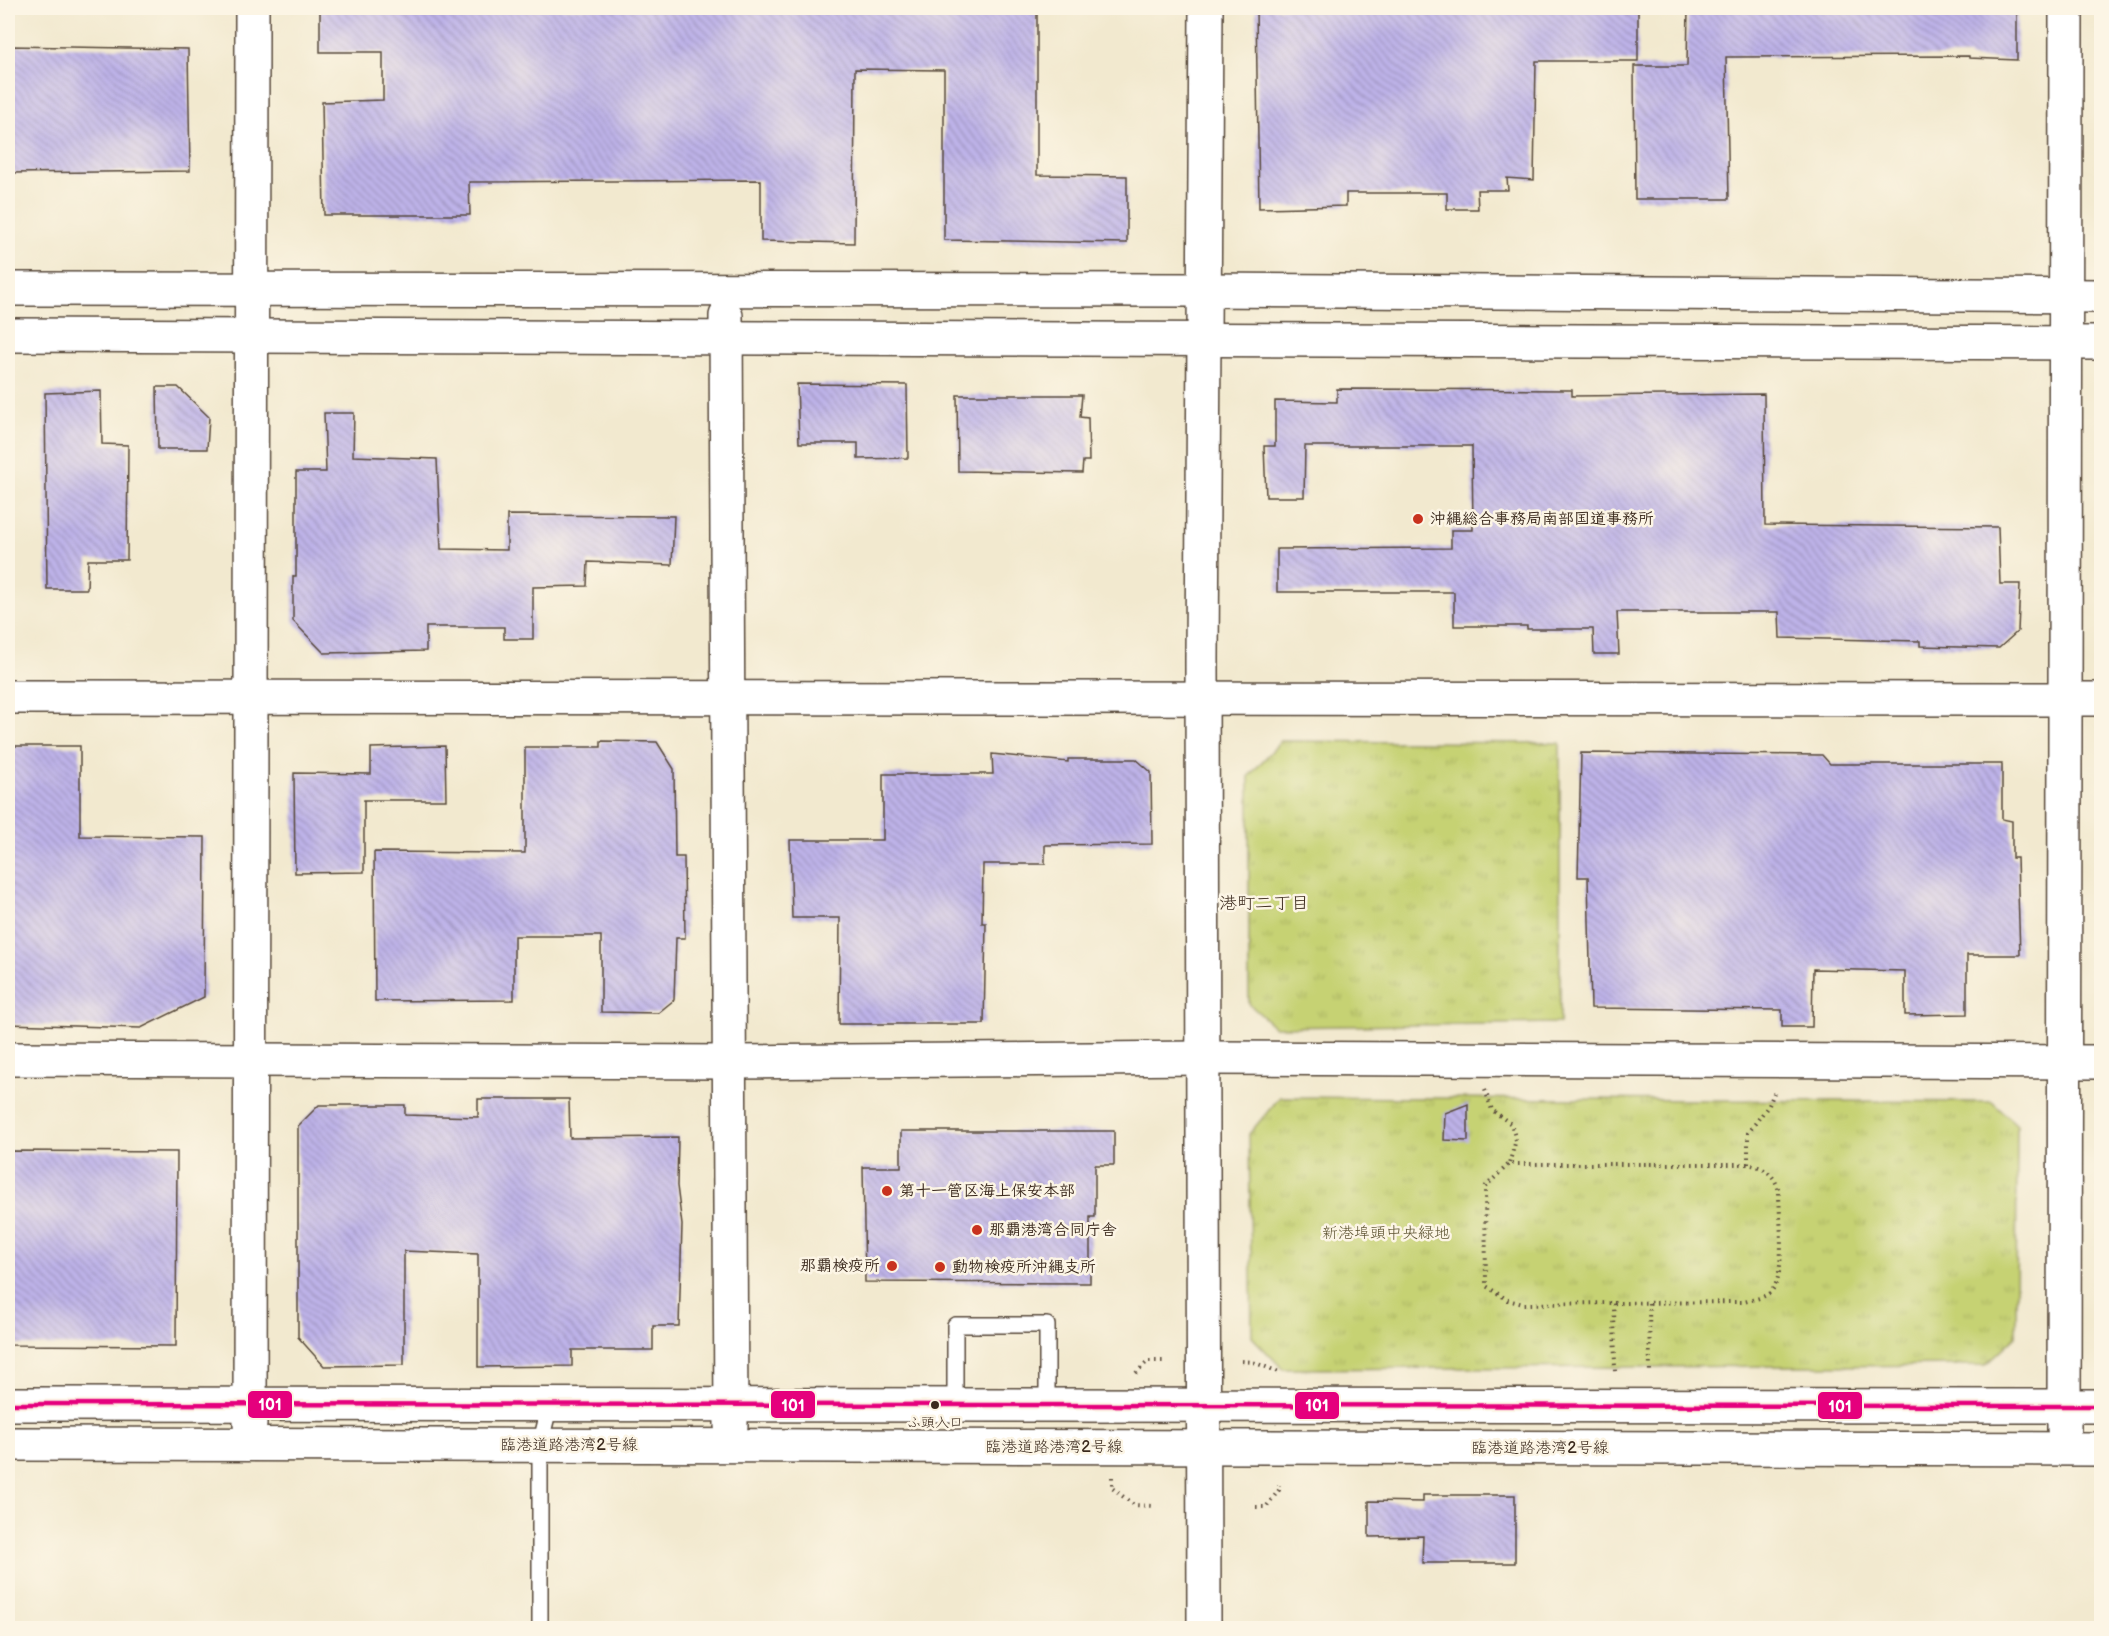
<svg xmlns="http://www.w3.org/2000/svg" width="2109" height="1636" viewBox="0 0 2109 1636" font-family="'Balsamiq Sans','Klee One',sans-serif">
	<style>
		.grass { fill: url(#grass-tufts); stroke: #807e48; stroke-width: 1.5 }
		.building { fill: url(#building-back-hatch) }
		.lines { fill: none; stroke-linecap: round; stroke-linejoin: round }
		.service-casing { stroke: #564739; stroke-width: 18 }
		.tertiary-casing { stroke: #564739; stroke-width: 36 }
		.path { stroke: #564739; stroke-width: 4; stroke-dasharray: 1.5 4.5; stroke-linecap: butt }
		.service { stroke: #fff; stroke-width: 15 }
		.tertiary { stroke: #fff; stroke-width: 33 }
		.bus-1-casing { stroke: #fcf5e5; stroke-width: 9 }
		.bus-1 { stroke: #e5007d; stroke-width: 4.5 }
		.poi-dot { fill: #c8321e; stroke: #fcf5e5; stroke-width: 2 }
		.bus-dot { fill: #3b2a1e; stroke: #fcf5e5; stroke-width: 2 }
		.labels { text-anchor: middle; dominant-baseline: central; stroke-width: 5; stroke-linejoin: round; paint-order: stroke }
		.bus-label { font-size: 14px; fill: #3b2a1e; stroke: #fcf5e5 }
		.poi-label { font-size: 16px; font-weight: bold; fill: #3b2a1e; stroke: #fcf5e5; text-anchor: start }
		.park-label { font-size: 16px; fill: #5e5433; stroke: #fcf5e5 }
		.street-label { font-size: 16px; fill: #3b2a1e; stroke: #fcf5e5 }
		.neighbourhood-label { font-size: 18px; fill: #3b2a1e; stroke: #fcf5e5 }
		.line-badge { stroke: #fcf5e5; stroke-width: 2 }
		.badge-label { font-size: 16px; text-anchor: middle; font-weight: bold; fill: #fff }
	</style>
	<defs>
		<pattern id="grass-tufts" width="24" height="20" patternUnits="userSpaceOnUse" patternTransform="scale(1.5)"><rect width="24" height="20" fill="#c6d273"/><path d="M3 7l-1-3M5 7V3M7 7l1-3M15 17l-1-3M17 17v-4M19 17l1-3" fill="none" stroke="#abb463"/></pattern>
		<pattern id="building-back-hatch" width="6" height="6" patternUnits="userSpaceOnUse" patternTransform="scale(1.5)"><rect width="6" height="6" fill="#beb3e9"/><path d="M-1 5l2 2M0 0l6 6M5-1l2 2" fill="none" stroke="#9c92bc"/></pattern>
	</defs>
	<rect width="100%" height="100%" fill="#fcf5e5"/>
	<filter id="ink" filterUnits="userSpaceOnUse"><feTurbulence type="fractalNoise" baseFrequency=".0167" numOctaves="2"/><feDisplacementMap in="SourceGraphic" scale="12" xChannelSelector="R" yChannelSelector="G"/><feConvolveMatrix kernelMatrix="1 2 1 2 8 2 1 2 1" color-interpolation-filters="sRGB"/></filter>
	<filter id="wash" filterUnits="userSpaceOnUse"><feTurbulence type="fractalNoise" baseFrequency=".008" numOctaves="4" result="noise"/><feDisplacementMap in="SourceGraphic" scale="24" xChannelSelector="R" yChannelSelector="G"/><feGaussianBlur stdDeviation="1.35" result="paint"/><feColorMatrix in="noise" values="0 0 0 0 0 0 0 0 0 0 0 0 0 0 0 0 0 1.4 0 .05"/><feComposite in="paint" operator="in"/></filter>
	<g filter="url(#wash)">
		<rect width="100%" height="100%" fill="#f2e9cf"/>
		<g class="grass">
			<polygon points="1281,741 1560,743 1560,1023 1275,1027 1249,1004 1249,776"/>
			<polygon points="1280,1097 1992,1102 2017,1125 2016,1336 1985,1365 1283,1369 1252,1337 1249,1134"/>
		</g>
		<g id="blocks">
			<g class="building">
				<polygon points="320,8 1037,8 1037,175 1127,176 1127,243 944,240 944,70 855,69 854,243 761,241 761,180 469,182 470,215 324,215 322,102 383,100 383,52 320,52"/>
				<polygon points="1256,8 1491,8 1491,11 1539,11 1539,8 1638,8 1638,61 1536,61 1534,180 1507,178 1508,190 1477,190 1478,209 1447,209 1447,193 1346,193 1346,206 1259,208"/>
				<polygon points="1688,8 2017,8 2017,60 1969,58 1969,56 1726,57 1729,199 1635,199 1634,66 1687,66"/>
				<polygon points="8,46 188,49 190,171 8,173"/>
				<polygon points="797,384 907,385 908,458 858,459 858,443 799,443"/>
				<polygon points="157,387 178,387 209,417 207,449 158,449"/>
				<polygon points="1337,389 1572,390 1572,396 1764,394 1765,525 1998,527 2000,584 2020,584 2018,631 1999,648 1920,646 1920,641 1780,638 1779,612 1617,612 1619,654 1594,654 1593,629 1527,629 1527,626 1454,626 1454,592 1277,592 1277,549 1451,548 1451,530 1473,530 1472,446 1305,446 1304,497 1266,497 1264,446 1275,446 1275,401 1337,402"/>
				<polygon points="101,391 102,444 128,445 127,560 88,560 87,589 47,589 45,393"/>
				<polygon points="957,395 1082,395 1080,417 1088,418 1089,461 1083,461 1082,473 958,471"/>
				<polygon points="324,413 354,413 353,456 437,459 441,549 507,550 507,515 674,516 672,565 588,562 587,586 533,587 533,639 504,639 504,627 426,627 426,651 324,653 293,621 293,576 296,576 296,472 326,472"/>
				<polygon points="601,741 657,742 674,769 675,857 684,857 685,938 676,938 674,1000 658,1013 601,1012 601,936 514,936 514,1000 375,1001 374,852 525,853 525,747 601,747"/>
				<polygon points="8,746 80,746 80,836 205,837 204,997 141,1028 8,1024"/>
				<polygon points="445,746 446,800 364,800 364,872 295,873 294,773 371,774 371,748"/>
				<polygon points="1581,753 1822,755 1830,764 2002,764 2002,819 2012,821 2012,858 2017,858 2020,955 1967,955 1967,1014 1905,1015 1905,971 1813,969 1812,1027 1782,1027 1782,1010 1591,1008 1588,877 1578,877"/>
				<polygon points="992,754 1068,762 1068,759 1136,759 1151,772 1152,844 1045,845 1045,864 983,864 982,923 986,923 984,1024 839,1024 840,918 792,918 790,840 883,840 883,774 993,774"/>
				<polygon points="478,1099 569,1099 570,1138 678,1137 677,1186 682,1225 679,1326 653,1326 653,1350 572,1350 572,1366 478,1367 478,1254 404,1251 404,1365 324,1366 298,1337 298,1126 319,1105 405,1105 405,1115 478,1117"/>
				<polygon points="1468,1104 1468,1141 1444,1140 1445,1113"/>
				<polygon points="901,1131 1114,1131 1114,1165 1095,1165 1095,1217 1090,1217 1090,1283 865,1282 863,1167 901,1167"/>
				<polygon points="8,1151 177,1152 176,1346 8,1345"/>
				<polygon points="1423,1495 1515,1495 1515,1563 1422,1563 1423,1536 1369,1537 1369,1501 1423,1502"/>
			</g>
		</g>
	</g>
	<g filter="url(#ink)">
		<use href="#blocks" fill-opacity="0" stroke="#564739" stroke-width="1.5"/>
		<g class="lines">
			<defs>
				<g id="service">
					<polyline points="955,1405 955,1325 1047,1325 1047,1405"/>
					<polyline points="540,1628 540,1445 550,1404"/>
				</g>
				<g id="tertiary">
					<polyline points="8,289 1204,290 2102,296"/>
					<polyline points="726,316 731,1426"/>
					<polyline points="8,335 2102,343"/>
					<polyline points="8,697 2102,699"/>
					<polyline points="8,1059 729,1062 1202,1058 2102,1062"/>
					<polyline points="8,1404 2102,1406"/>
					<polyline points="250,1425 252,8"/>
					<polyline points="2064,1429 2066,8"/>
					<polyline points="8,1444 2102,1449"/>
					<polyline points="1204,1628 1202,660 1206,8"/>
				</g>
			</defs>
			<use href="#service" class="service-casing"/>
			<use href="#tertiary" class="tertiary-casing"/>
			<g class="path">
				<polyline points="1485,1090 1492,1110 1511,1124 1516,1140 1509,1164"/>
				<polyline points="1748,1164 1748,1133 1769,1105 1774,1093"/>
				<path d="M1614,1303l130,-1c10,-3 23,-4 29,-13 13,-18 6,-74 6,-98 -5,-17 -13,-23 -31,-27h-239l-24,23 1,99 22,14 15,4 91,-1 1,71"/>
				<polyline points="1649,1303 1650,1375"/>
				<polyline points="1242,1361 1253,1362 1279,1372"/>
				<polyline points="1136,1373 1148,1361 1163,1361"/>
				<polyline points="1112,1477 1112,1488 1134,1505 1153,1506"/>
				<polyline points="1256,1507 1266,1507 1279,1490 1279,1485"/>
			</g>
			<use href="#service" class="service"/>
			<use href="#tertiary" class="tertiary"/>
			<defs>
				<polyline id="bus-1" points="8,1404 2102,1406"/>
			</defs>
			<use href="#bus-1" class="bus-1-casing"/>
			<use href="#bus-1" class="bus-1"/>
		</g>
	</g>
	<g class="poi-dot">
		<circle cx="1418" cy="519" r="6"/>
		<circle cx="887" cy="1191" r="6"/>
		<circle cx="977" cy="1230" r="6"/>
		<circle cx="892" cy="1266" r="6"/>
		<circle cx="940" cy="1267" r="6"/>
	</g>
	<circle class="bus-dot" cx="935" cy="1405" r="5"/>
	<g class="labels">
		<g class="bus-label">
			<text x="935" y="1422">ふ頭入口</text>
		</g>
		<g class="poi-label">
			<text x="1430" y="519">沖縄総合事務局南部国道事務所</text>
			<text x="899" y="1191">第十一管区海上保安本部</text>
			<text x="989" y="1230">那覇港湾合同庁舎</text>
			<text x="880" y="1266" text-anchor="end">那覇検疫所</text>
			<text x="952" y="1267">動物検疫所沖縄支所</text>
		</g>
		<g class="park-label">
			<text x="1386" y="1233">新港埠頭中央緑地</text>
		</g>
		<g class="street-label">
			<text x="569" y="1445">臨港道路港湾2号線</text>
			<text x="1054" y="1447">臨港道路港湾2号線</text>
			<text x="1540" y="1448">臨港道路港湾2号線</text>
		</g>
		<g class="neighbourhood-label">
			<text x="1264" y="903">港町二丁目</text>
		</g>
	</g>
	<g class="line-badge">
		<rect x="247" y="1390" width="46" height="29" rx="6" fill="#e5007d"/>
		<rect x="770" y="1390" width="46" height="29" rx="6" fill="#e5007d"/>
		<rect x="1294" y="1391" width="46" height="29" rx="6" fill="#e5007d"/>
		<rect x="1817" y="1391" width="46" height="29" rx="6" fill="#e5007d"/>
	</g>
	<g class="badge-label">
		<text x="270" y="1410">101</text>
		<text x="793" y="1411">101</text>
		<text x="1317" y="1411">101</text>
		<text x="1840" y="1412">101</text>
	</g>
	<rect width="2109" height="1636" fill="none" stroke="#fcf5e5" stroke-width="30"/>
</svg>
